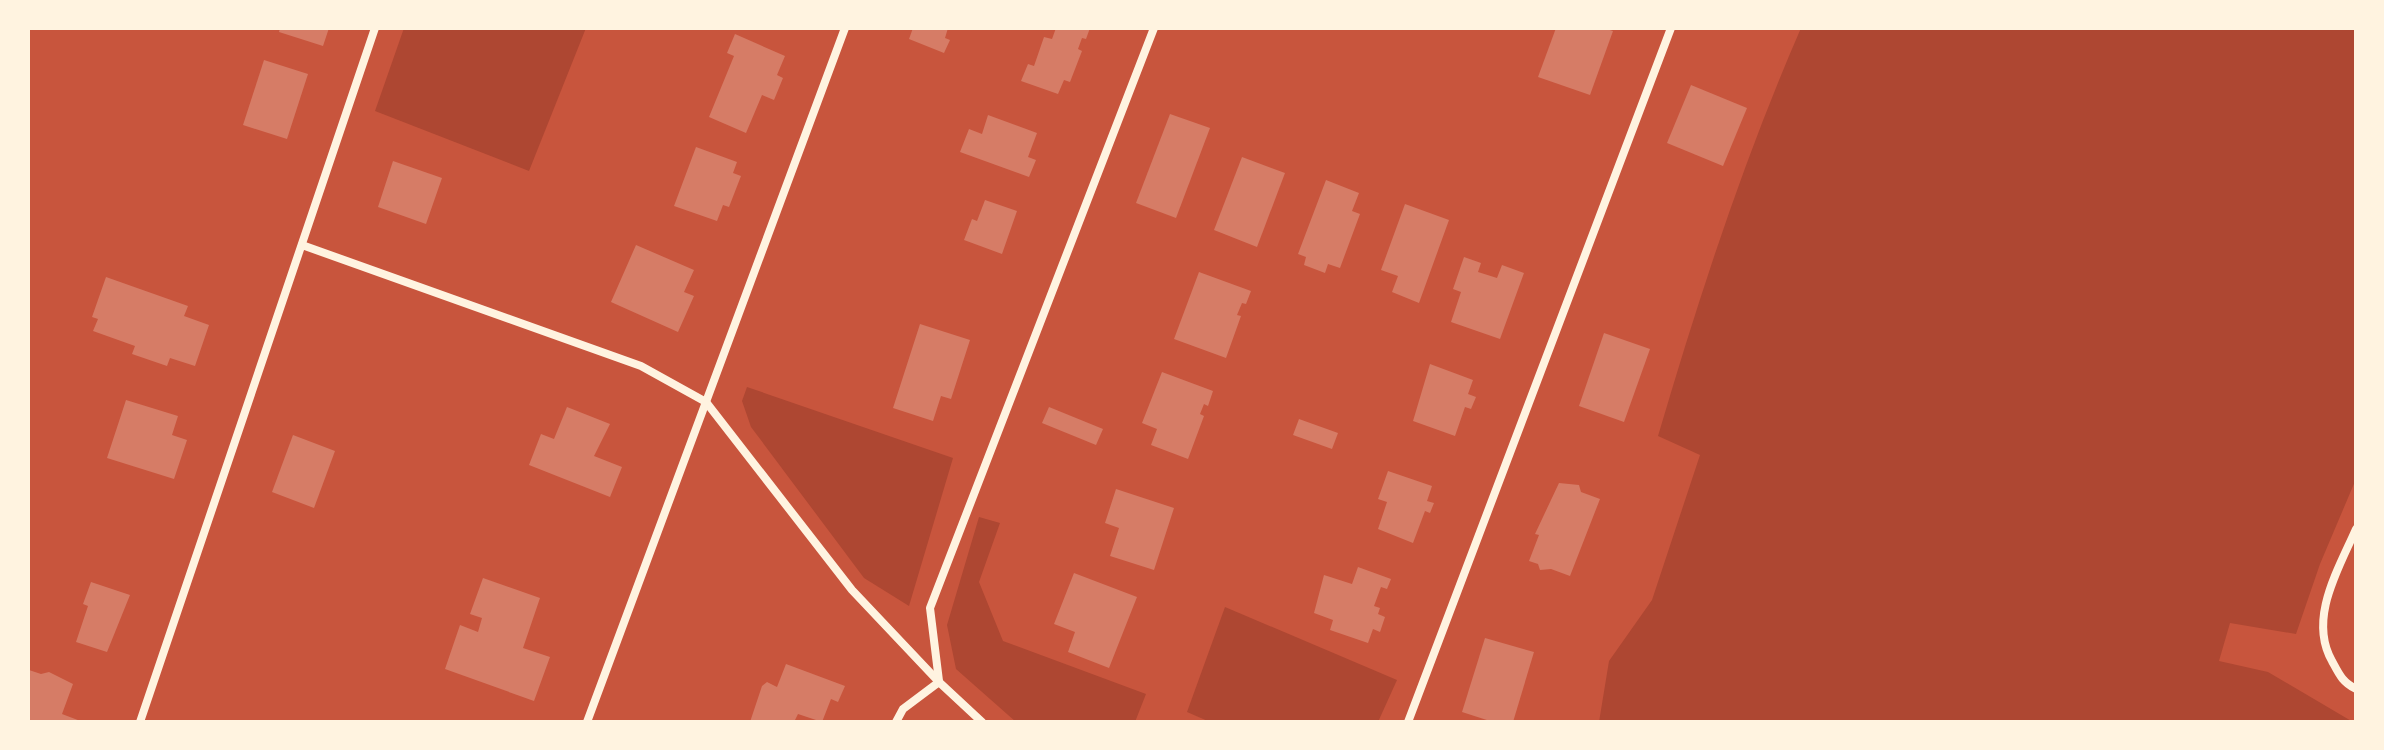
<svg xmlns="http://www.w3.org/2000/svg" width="2384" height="750" viewBox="0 0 2384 750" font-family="'Sofia Sans Condensed',sans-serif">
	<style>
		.green { fill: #ae4732 }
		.building { fill: #d67c66 }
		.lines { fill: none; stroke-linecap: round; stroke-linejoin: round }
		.minor { stroke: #fff3e0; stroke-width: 8 }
	</style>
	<rect width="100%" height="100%" fill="#c8553d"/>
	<g class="green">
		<polygon points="404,28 586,28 529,171 375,111"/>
		<path d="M1801,28h555v451l-36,85 -24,70 -66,-11 -11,38 49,11 85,50h-754l10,-61 43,-61 48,-145 -42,-19c41,-139 85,-275 143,-408z"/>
		<polygon points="747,387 953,458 909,606 864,578 751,427 742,401"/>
		<polygon points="979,517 1000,523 979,582 1003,641 1146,694 1135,722 1016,722 956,669 947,625"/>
		<polygon points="1225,607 1397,680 1378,722 1210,722 1187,712"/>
	</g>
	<g class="building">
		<polygon points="280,28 329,28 323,46 279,32"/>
		<polygon points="913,28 948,28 945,38 950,40 944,53 909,39"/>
		<polygon points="1056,28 1090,28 1086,39 1082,38 1078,49 1082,51 1070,82 1064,80 1058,94 1021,81 1028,64 1034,66 1044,37 1052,39"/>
		<polygon points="1556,28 1603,28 1613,31 1590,95 1538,77"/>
		<polygon points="735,34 785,56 777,75 783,78 774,100 762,95 746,133 709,117 734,56 727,53"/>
		<polygon points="264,60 308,74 287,139 243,125"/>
		<polygon points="1691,85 1747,108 1723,166 1667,143"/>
		<polygon points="1170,114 1210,128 1176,218 1136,203"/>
		<polygon points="988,115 1037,133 1028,157 1036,160 1029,177 960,152 969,129 982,134"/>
		<polygon points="696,147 737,162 733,173 741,176 729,207 723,205 717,221 674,206"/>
		<polygon points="1242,157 1285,173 1257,247 1214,230"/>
		<polygon points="393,161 442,178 426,224 378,207"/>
		<polygon points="1326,180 1359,193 1352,211 1360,214 1340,268 1328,264 1325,273 1304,265 1306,257 1298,254"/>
		<polygon points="985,200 1017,211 1002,254 964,240 972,219 977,221"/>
		<polygon points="1405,204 1449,220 1419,303 1392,292 1398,276 1381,270"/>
		<polygon points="636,245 694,270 684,292 694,296 678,332 611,302"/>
		<polygon points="1464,257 1481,263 1478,272 1497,278 1502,265 1524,273 1500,339 1451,322 1461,292 1453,289"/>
		<polygon points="1199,272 1251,291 1246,304 1242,303 1237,315 1241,316 1226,358 1174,339"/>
		<polygon points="106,277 188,306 184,316 209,325 195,366 170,358 167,366 132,354 135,346 93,331 98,319 92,317"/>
		<polygon points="920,324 970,340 951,399 941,396 933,421 893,408"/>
		<polygon points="1604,333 1650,349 1624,422 1579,406"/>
		<polygon points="1430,364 1473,380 1468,394 1476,397 1471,409 1465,407 1455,436 1413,421"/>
		<polygon points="1162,372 1213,391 1208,406 1204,404 1200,414 1204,416 1188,459 1151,445 1157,429 1142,423"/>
		<polygon points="126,400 178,416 172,435 187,440 174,479 107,458"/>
		<polygon points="567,407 610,424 594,456 622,467 610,497 529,465 541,434 554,439"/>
		<polygon points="1049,407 1103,429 1096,445 1042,423"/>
		<polygon points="1299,419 1338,433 1332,449 1293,435"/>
		<polygon points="293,435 335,451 314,508 272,492"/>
		<polygon points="1388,471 1432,486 1427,501 1434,503 1430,513 1425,511 1413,543 1378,529 1387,502 1378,499"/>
		<polygon points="1559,483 1579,485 1581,492 1600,499 1570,576 1551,569 1540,570 1538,564 1529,561 1539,535 1535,534"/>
		<polygon points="1116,489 1174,508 1154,570 1110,556 1119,528 1105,523"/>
		<polygon points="1358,567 1391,579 1387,589 1381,587 1374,606 1380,608 1378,614 1385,617 1380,632 1373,629 1368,643 1330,630 1333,620 1314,613 1324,575 1352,584"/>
		<polygon points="1074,573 1137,597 1109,668 1068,652 1075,632 1054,624"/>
		<polygon points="483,578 540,598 523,648 550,657 534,701 445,669 460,625 478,632 482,618 470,614"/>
		<polygon points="91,582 130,595 107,652 76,642 88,606 83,604"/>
		<polygon points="1485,638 1534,652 1513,722 1493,722 1462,712"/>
		<polygon points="786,664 845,686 838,702 831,699 822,722 798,714 794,722 750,722 762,686 767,682 777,687"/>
		<polygon points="29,670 41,674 49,672 73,684 62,714 83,722 28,722"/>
	</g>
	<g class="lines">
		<g class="minor">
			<polyline points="302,245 641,366 706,402 852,590 939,682"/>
			<path d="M2356,529c-18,41 -48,90 -24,132 7,13 10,21 24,28"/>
			<polyline points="939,681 930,608 1154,28"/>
			<polyline points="140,722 375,28"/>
			<polyline points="587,722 845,28"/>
			<polyline points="896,722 903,709 939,682 982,722"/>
			<polyline points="1408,722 1671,28"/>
		</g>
	</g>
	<rect width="2384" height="750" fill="none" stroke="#fff3e0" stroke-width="60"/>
</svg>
